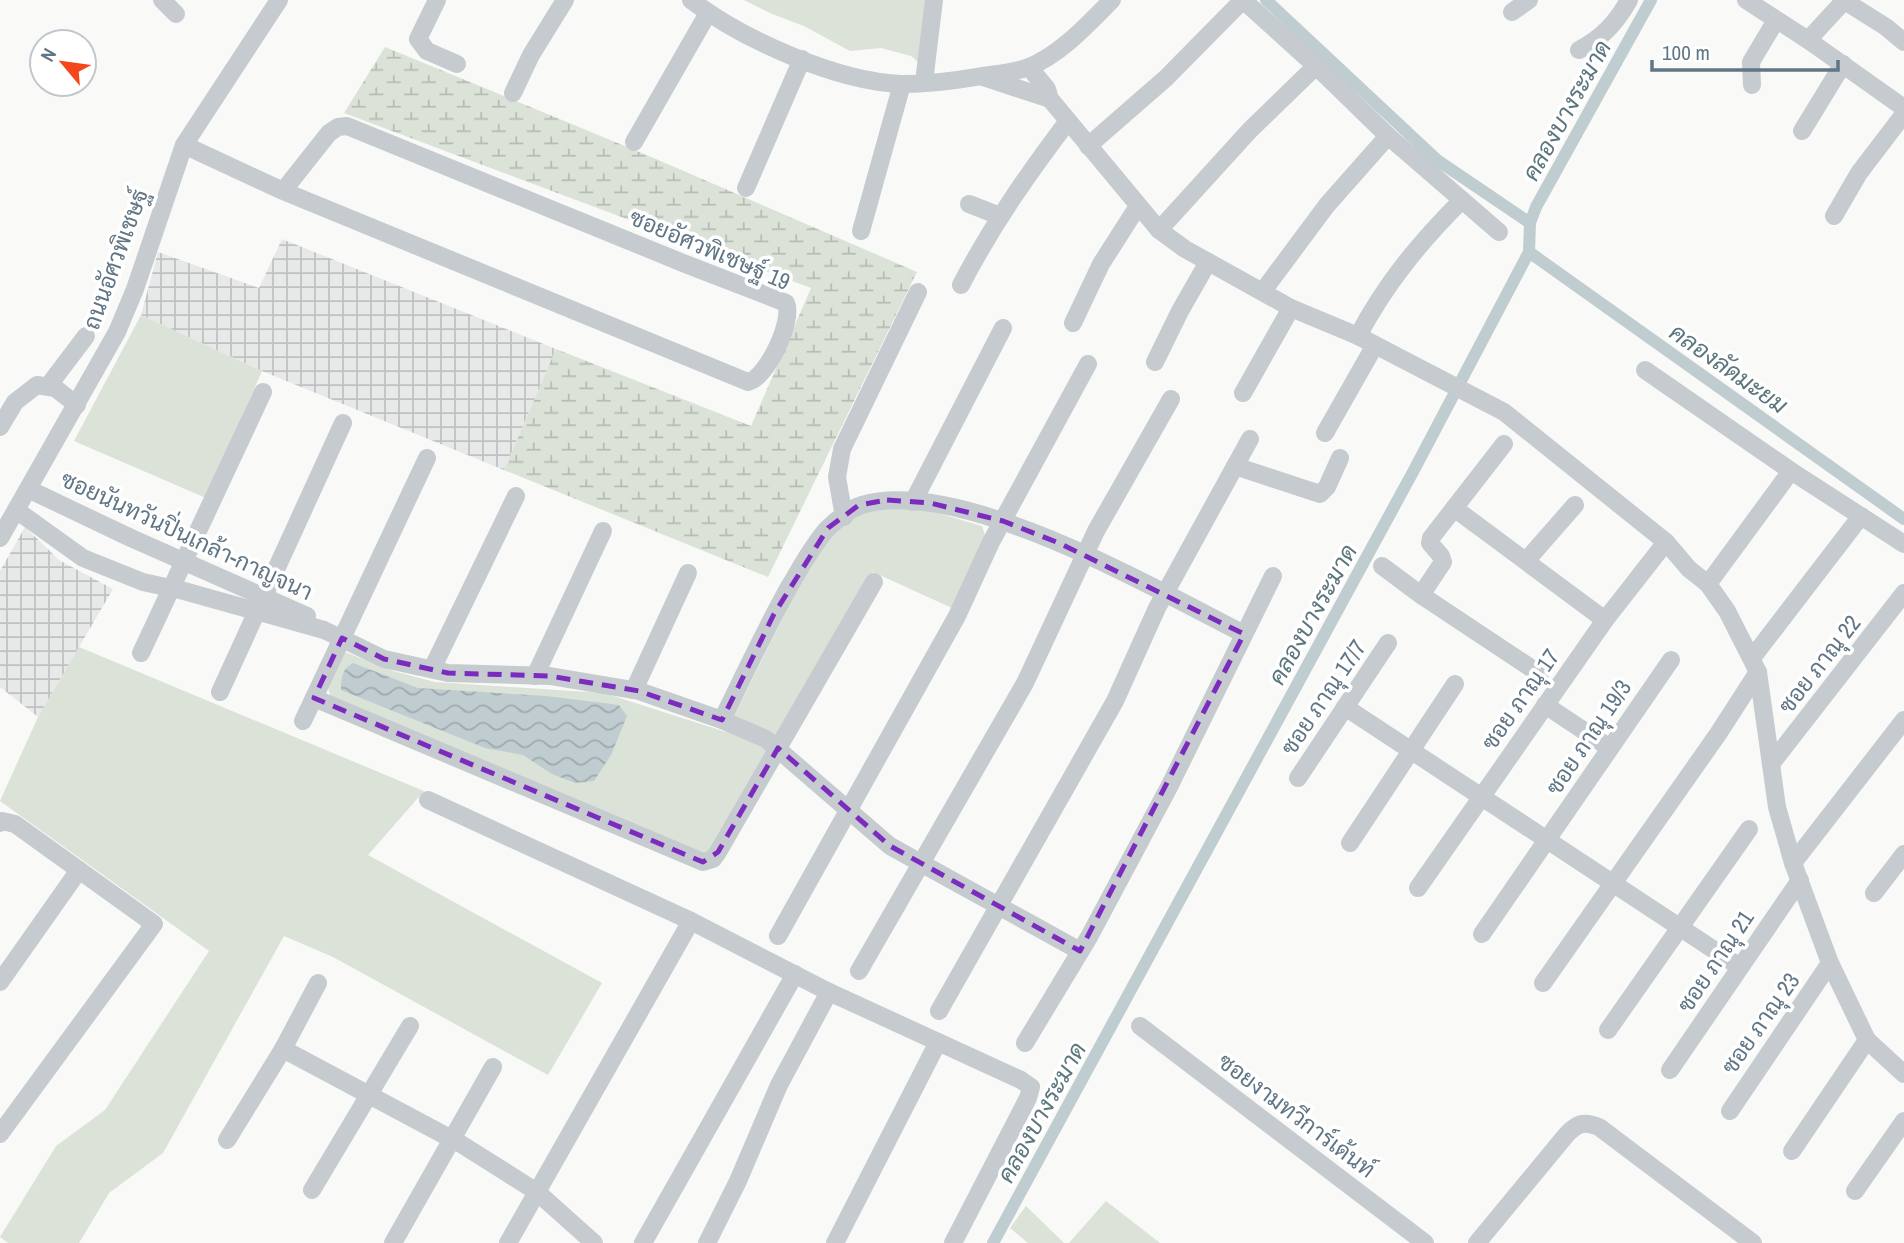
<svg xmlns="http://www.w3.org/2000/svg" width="1904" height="1243" viewBox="0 0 1904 1243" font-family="'Archivo Narrow',Sarabun,sans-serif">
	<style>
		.industrial { fill: url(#industrial-grid) }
		.green { fill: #dbe2d7 }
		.wetland { fill: url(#wetland-marsh) }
		.water { fill: url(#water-waves) }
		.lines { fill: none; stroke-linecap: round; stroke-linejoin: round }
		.canal { stroke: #bfccd0; stroke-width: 12 }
		.minor { stroke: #c6cbcf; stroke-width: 18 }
		.marked { fill: none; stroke: #7b2cbf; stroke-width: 5; stroke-dasharray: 14 9; stroke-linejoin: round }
		.labels { text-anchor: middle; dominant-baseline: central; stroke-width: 7; stroke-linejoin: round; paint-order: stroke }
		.street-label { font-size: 23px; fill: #617685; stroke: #fff }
		.water-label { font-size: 24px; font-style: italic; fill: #5c767e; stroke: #fff }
	</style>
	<defs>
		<pattern id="industrial-grid" width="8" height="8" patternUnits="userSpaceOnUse" patternTransform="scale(1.75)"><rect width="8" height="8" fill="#e7e8e8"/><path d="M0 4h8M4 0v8" fill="none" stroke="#bfc1c2"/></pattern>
		<pattern id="wetland-marsh" width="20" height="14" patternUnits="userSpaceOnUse" patternTransform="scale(1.75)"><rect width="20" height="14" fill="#dbe2d7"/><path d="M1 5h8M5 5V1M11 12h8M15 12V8" fill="none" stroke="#b5bcb4"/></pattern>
		<pattern id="water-waves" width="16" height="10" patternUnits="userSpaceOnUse" patternTransform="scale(1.75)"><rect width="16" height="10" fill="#bfccd0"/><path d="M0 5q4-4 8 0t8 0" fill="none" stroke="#9faaae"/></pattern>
	</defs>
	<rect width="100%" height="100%" fill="#f9f9f7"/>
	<g class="industrial">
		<polygon points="282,239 556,349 504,470 262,371 141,315 158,252 259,288"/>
		<polygon points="25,527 59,560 113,589 38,717 0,687 0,571"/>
	</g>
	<g class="green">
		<polygon points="744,0 933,0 920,64 911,56 881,48 850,51 804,26 772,14"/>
		<polygon points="141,315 262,371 206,498 74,441"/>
		<polygon points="921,508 982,526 987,541 952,608 873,572 707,855 331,697 328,688 345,652 393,671 435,682 604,693 726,732 793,597 832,531 864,510"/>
		<polygon points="79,647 424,791 368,855 602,983 548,1075 333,957 284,936 163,1153 109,1193 79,1243 8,1243 0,1237 56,1146 105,1110 209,951 0,801 38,717"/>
		<polygon points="1106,1201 1160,1243 1069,1243"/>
		<polygon points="1026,1206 1064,1243 1028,1243 1010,1228"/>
	</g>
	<polygon class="wetland" points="385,47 649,156 917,272 768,577 504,470 556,349 751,426 811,288 344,113"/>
	<path class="water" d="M353,663l65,25 128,8 73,9 8,11 -16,39 -17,26 -19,2 -23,-9 -29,-19 -38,-7 -144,-58c0,-11 1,-22 12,-27z"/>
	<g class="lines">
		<g class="canal">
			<polyline points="1266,0 1437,160 1530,223"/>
			<polyline points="1529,252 1904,519"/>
			<polyline points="993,1243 1414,470 1529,252 1530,223 1536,207 1651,0"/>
		</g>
		<g class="minor">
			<polyline points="162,0 176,14"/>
			<polyline points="437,0 418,39 427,51 457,64"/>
			<path d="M691,0c51,39 146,82 211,84 24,0 51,-3 74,-7 17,-3 37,-4 53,-10 32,-13 59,-43 83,-67"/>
			<polyline points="1243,0 1316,66 1388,136 1499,232"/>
			<polyline points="1746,0 1808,40 1904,108"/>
			<polyline points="1843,0 1886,27 1904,42"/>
			<polyline points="1512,12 1529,0"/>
			<polyline points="1808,40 1845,0"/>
			<path d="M1579,50c23,-12 37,-27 50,-50"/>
			<polyline points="1029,67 1047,89 1050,99 1159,230 1185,249 1291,308 1358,336 1504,412 1666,542 1689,569 1708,584 1727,611 1758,672 1777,807 1793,863 1830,963 1867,1040 1904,1074"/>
			<polyline points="983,77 1050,99"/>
			<polyline points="924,82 934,0"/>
			<polyline points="1752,85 1751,62 1776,20"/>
			<polyline points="513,93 531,55 565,0"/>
			<polyline points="1802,131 1843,64"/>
			<polyline points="634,142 708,13"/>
			<path d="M184,145l99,46 465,191c19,-4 46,-62 38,-79l-98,-38 -341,-139 -9,1 -9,6 -46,58"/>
			<polyline points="1088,146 1166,78 1243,0"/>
			<polyline points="746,188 802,59"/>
			<polyline points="969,204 1000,216"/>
			<polyline points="1834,216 1859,173 1904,114"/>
			<polyline points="1159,230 1250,130 1316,66"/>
			<polyline points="861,231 902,84"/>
			<path d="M961,285c31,-60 67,-111 107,-164"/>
			<polyline points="1263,291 1327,205 1388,136"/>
			<polyline points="1073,323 1101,264 1138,206"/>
			<path d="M1358,336c28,-53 62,-94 104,-136"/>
			<polyline points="1155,362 1180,311 1208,262"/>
			<polyline points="1645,370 1791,471 1904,544"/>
			<polyline points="49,385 86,336"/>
			<polyline points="1243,393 1291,308"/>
			<polyline points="0,427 15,402 37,385 55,388 77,405"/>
			<polyline points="1325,433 1375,345"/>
			<polyline points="1235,466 1320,494 1327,487 1340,458"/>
			<polyline points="28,489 131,538 307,616"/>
			<polyline points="913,502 1003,328"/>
			<polyline points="1454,508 1605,620"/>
			<polyline points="16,510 83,558 143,582 184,591 324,630 384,659 448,673 550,676 639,691 722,720 766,739 890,846 1080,951"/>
			<polyline points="844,517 837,477 842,449 918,292"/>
			<polyline points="0,538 117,332 135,289 184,145 279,0"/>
			<polyline points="1526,561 1575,505"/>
			<polyline points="1382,566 1421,595 1540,674"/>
			<polyline points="1708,584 1791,471"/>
			<polyline points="1421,595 1443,562 1441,556 1430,543 1431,538 1504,444"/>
			<polyline points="141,653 263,392"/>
			<polyline points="1752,658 1861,516"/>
			<polyline points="432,669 516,496"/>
			<polyline points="535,676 603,531"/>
			<polyline points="634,690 688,573"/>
			<polyline points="220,692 343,423"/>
			<polyline points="314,698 703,862 713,859 718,852 874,582"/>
			<polyline points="1545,705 1610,748"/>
			<polyline points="1345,707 1740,967"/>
			<path d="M722,720c22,-45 43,-90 67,-133 12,-20 23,-41 38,-58 8,-8 24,-21 35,-24 98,-29 293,84 382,129"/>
			<polyline points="303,721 427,458"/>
			<polyline points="1771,764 1904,593"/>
			<polyline points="1298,778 1388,643"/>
			<polyline points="428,800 691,921 829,992 1021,1080 1031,1087 1028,1098 953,1243"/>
			<polyline points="0,823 2,821 15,824 154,924 0,1134"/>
			<polyline points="1350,843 1455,684"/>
			<polyline points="1793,863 1904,720"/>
			<polyline points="1418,888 1605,620 1666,542"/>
			<polyline points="1874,893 1904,854"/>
			<polyline points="1482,934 1671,660"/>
			<polyline points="778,936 957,616 991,542 1088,364"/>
			<polyline points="859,971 1025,683 1096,531 1171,399"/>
			<polyline points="0,982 79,870"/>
			<polyline points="1543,983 1718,734 1758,672"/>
			<polyline points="939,1011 1115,701 1157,608 1250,439"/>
			<polyline points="1140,1026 1425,1243"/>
			<polyline points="1608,1030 1749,829"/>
			<polyline points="1025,1043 1089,937 1169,787 1273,576"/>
			<polyline points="283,1049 461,1144 537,1192 594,1243"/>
			<polyline points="1670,1070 1800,880"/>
			<polyline points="1730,1111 1830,963"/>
			<polyline points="227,1140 283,1049 318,983"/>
			<polyline points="1792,1151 1867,1040"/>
			<polyline points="312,1190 410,1026"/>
			<polyline points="1855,1191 1904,1121"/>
			<polyline points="393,1243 493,1067"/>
			<polyline points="508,1243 691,921"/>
			<polyline points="643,1243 795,974"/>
			<polyline points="707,1243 738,1181 779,1085 829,992"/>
			<polyline points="835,1243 938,1042"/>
			<path d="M1477,1243l90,-109c11,-11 17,-13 32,-7l154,116"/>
		</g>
	</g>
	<path class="marked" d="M887,500l43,3 73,18 56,22 185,91 -164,317 -190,-105 -112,-98 -60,104 -15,10 -389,-164 28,-60 42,21 64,14 102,3 89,15 83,29 52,-106 54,-86 31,-23z"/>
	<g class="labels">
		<g class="street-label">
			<text transform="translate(710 249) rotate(23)">ซอยอัศวพิเชษฐ์ 19</text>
			<text transform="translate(115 259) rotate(-70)">ถนนอัศวพิเชษฐ์</text>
			<text transform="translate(187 535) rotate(25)">ซอยนันทวันปิ่นเกล้า-กาญจนา</text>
			<text transform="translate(1819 664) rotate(-52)">ซอย ภาณุ 22</text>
			<text transform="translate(1323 697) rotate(-56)">ซอย ภาณุ 17/7</text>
			<text transform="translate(1520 699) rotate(-55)">ซอย ภาณุ 17</text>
			<text transform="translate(1588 737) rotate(-56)">ซอย ภาณุ 19/3</text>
			<text transform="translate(1715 961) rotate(-56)">ซอย ภาณุ 21</text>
			<text transform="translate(1760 1023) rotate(-55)">ซอย ภาณุ 23</text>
			<text transform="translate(1297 1115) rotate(37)">ซอยงามทวีการ์เด้นท์</text>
		</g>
		<g class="water-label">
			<text transform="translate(1566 110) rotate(-61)">คลองบางระมาด</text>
			<text transform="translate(1729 368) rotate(35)">คลองลัดมะยม</text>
			<text transform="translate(1312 614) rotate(-61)">คลองบางระมาด</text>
			<text transform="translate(1041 1112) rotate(-61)">คลองบางระมาด</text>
		</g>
	</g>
	<g transform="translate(63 63) rotate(299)"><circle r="33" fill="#ffffff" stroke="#c0c8ce" stroke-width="2"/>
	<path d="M0-5L12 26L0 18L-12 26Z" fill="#f4471c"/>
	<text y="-10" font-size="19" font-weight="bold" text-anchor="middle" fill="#617685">N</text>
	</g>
	<path d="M1652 60v10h186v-10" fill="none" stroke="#617685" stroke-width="3.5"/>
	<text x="1662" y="60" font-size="21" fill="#617685" stroke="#ffffff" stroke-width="5" paint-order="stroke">100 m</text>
</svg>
